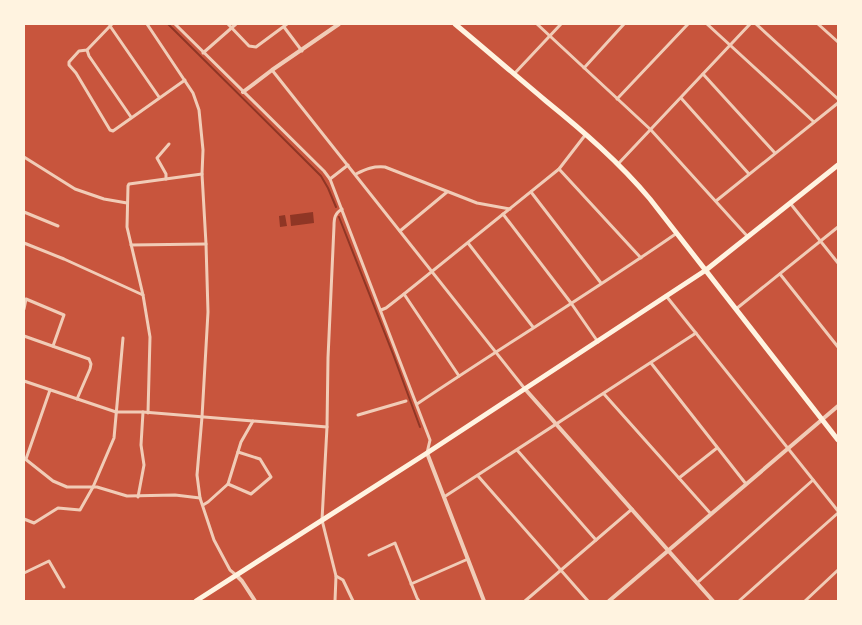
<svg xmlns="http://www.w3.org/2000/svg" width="862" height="625" viewBox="0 0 862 625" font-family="Karla,sans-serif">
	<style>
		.water { fill: #8f3625 }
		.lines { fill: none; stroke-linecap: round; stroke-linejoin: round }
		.stream { stroke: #8f3625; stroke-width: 2 }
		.minor { stroke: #f1ccb7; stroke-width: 3 }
		.tertiary { stroke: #f1ccb7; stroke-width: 4 }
		.primary { stroke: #fff3e0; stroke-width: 5 }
	</style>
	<rect width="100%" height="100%" fill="#c8553d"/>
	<g class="water">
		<polygon points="313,212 314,223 291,226 290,215"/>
		<polygon points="285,215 287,226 280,227 279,216"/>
	</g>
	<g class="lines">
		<g class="stream">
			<polyline points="168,24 321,176 328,188 336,207"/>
			<polyline points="339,217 393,354 420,427"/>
		</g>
		<g class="minor">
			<polyline points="112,24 87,50 79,51 69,62 69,65 76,73 110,130 113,131 185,80"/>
			<polyline points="147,24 193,93 199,110 203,150 202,174 206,244 208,312 202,417 197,475 200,498 214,540 230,570 236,575"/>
			<polyline points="175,24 324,171 330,179 430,440 427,453"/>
			<polyline points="228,24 249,46 256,47 287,24"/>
			<polyline points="537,24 651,130 748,237"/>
			<polyline points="707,24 814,122"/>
			<polyline points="756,24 838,99"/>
			<polyline points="818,24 838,42"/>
			<polyline points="110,26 159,97"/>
			<polyline points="284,27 302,51"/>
			<polyline points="87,50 89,56 131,117"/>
			<polyline points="203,53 236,24"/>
			<polyline points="584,68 624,24"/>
			<polyline points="272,70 525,389"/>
			<polyline points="514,74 561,24"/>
			<polyline points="703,74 775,153"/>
			<polyline points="681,98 749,174"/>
			<polyline points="617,99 688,24"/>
			<polyline points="24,157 75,189 104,199 127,203"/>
			<polyline points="618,164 750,24"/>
			<polyline points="559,169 641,258"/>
			<path d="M356,174c10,-5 17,-8 29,-7l92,36 33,6"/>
			<polyline points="166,179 166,174 157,158 169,144"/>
			<polyline points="330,179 348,165"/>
			<polyline points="531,192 601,283"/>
			<polyline points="716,201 838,103"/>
			<polyline points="790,203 838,263"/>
			<polyline points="24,212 58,226"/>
			<polyline points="503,214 571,303 598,342"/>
			<polyline points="400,231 447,192"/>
			<polyline points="24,243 64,259 143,295"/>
			<polyline points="468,243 533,327"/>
			<polyline points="131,245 206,244"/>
			<polyline points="780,274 838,347"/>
			<polyline points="404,294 459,376"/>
			<polyline points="667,297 838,511"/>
			<polyline points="24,309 26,299 64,315 53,346"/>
			<polyline points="736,309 838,227"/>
			<polyline points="381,310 386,308 404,294 559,169 586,134"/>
			<polyline points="24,336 89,359 91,364 90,369 77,399"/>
			<polyline points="651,363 746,484"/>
			<polyline points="24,381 116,412 143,412 327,427"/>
			<polyline points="604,394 711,514"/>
			<path d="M417,404c86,-58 175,-112 260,-171"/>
			<polyline points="148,413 150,337 143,295 127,227 128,186 129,184 202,174"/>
			<polyline points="358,415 406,401"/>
			<polyline points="517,450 596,540"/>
			<polyline points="24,458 53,481 67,487 97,487 127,496 175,495 200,498"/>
			<polyline points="26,459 50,390"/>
			<polyline points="478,476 588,601"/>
			<polyline points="679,478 717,448"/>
			<polyline points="228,484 251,494 271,477 260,459 238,452"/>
			<polyline points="138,497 144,465 141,445 143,412"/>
			<polyline points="444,497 696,333"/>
			<polyline points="203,505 208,502 228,484 241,442 253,421"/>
			<polyline points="24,519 34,523 58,508 80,510 93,487 114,438 123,338"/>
			<polyline points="369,555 395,543 417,598 419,601"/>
			<polyline points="24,573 49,561 64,587"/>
			<polyline points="336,576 343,580 353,601"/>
			<polyline points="697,583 813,480"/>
			<polyline points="411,584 468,559"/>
			<path d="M335,601l1,-25 -14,-56 5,-93 1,-69 6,-132c0,-8 1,-13 8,-17"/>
			<polyline points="525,601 632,509"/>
			<polyline points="739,601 838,513"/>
			<polyline points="805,601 838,570"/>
		</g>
		<g class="tertiary">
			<polyline points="243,92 272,70 339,24"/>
			<polyline points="525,389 713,601"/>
			<polyline points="427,453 484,601"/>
			<polyline points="236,575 242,581 255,601"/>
			<polyline points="609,601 838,406"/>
		</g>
		<g class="primary">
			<path d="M455,24c30,25 60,51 91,77 37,30 73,61 104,98l188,241"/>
			<polyline points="196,601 427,453 706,270 838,165"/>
		</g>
	</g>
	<rect width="862" height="625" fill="none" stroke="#fff3e0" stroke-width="50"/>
</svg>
